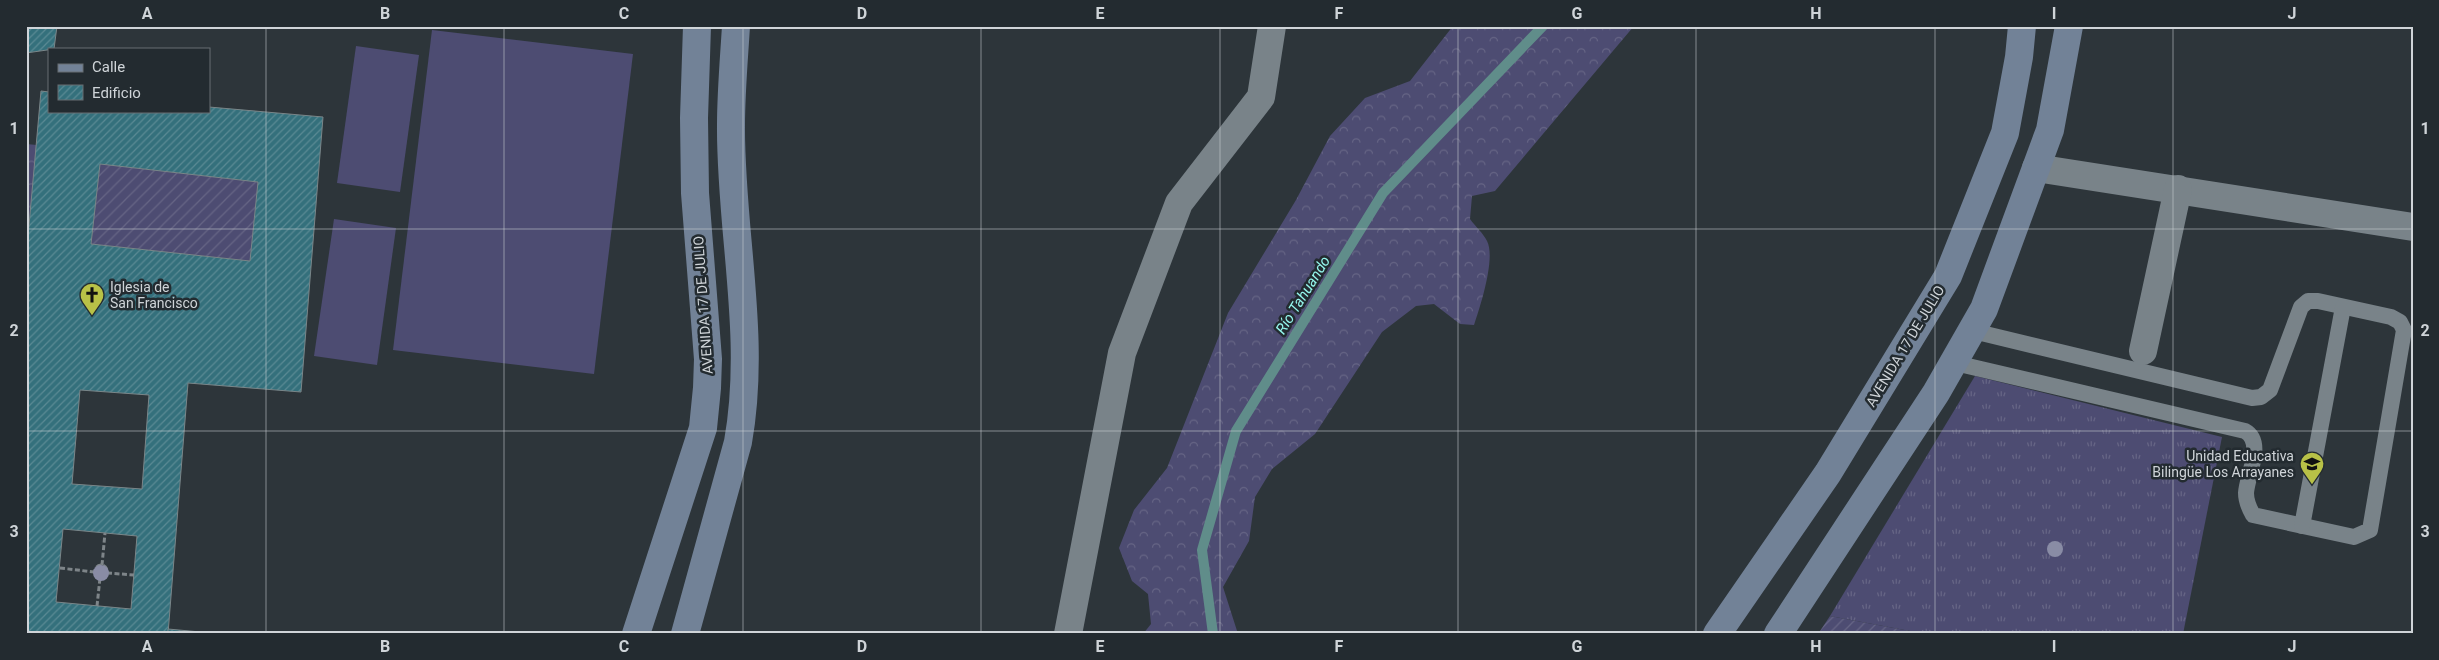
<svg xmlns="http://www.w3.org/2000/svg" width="2439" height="660" viewBox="0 0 2439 660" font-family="Roboto,sans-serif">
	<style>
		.grass { fill: url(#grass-tufts) }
		.forest { fill: url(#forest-crowns) }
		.garden { fill: url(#garden-furrows) }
		.pitch { fill: #4d4c72 }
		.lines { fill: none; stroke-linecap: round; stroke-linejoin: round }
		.stream { stroke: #608d8a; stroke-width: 10 }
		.building { fill: url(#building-hatch); stroke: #7a8689; fill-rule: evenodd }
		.path { stroke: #7e8589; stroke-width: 3; stroke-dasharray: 5 2.5; stroke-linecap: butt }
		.service { stroke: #798389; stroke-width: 16 }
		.minor { stroke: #798389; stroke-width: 28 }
		.secondary { stroke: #728297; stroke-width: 28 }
		.tree { fill: #898ca5 }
		.grid { fill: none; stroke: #cfd4d8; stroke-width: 1; stroke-opacity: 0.55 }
		.labels { text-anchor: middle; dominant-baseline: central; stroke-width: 5; stroke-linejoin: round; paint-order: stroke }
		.poi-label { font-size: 14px; fill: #cfd4d8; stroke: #232b30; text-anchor: start }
		.street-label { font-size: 14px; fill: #cfd4d8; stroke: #232b30 }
		.water-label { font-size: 15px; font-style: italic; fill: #95f7ed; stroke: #232b30 }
		.neatline { fill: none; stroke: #cfd4d8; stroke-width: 2 }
		.grid-label { font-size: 16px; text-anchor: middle; font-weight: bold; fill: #cfd4d8 }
	</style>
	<defs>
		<pattern id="grass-tufts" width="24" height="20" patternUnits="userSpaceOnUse" patternTransform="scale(1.25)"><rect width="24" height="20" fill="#4d4c72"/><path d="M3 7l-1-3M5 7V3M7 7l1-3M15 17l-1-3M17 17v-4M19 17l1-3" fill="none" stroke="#666585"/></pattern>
		<pattern id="forest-crowns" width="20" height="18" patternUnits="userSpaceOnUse" patternTransform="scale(1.25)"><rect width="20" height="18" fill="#4d4c72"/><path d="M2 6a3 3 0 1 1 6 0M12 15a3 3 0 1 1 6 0" fill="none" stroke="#666585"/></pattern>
		<pattern id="garden-furrows" width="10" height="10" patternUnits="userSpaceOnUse" patternTransform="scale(1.25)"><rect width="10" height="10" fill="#4d4c72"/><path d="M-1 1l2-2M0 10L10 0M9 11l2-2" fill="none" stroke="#666585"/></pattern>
		<pattern id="building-hatch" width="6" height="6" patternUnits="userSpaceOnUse" patternTransform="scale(1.25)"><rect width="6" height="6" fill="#34707c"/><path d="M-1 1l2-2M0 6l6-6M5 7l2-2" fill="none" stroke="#5a8a94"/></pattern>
	</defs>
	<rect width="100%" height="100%" fill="#2d353a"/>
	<polygon class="grass" points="1975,376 2222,437 2183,634 1926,634 1830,616"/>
	<g class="forest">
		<path d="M1453,26h181l-139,165 -23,5 -2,23c5,7 13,14 17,22 9,17 -7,66 -13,84l-14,-1 -26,-20 -18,2 -34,26 -67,102 -43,35 -17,28 -6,44 -26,46 15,47h-95l8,-10 -3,-30 -16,-13 -13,-33 15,-38 33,-42 61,-155 68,-113 34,-64 35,-38 45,-17z"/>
		<polygon points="26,144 37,145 26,259"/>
	</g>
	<g class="garden">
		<polygon points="100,164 258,182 250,261 91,244"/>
		<polygon points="1830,616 1926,634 1818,634"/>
	</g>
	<g class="pitch">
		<polygon points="432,30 633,54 594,374 393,350"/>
		<polygon points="356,46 419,55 400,192 337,183"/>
		<polygon points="334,219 396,228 377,365 314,356"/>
	</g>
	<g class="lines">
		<polyline class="stream" points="1213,634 1202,550 1236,431 1383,193 1543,26"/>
	</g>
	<g class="building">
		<polygon points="26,26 57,26 54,49 26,53"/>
		<path d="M41,91l8,1v19h160v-4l114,10 -22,275 -113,-9 -20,251h-142v-375zM100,164l158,18 -8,79 -159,-17zM80,390l69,5 -7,94 -70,-5zM63,529l74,7 -6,73 -75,-7z"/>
		<polygon points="168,629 222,634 168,634"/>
	</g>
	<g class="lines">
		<g class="path">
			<circle cx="101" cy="571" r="6"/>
			<polyline points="102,565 105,533"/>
			<polyline points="60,568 94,572"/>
			<polyline points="107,573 134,575"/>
			<polyline points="97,606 100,578"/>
		</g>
		<g class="service">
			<path d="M1955,363l290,68c20,11 2,44 1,62 0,9 3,15 7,22l101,22 16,-7 34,-200 -4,-8 -9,-5 -73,-16h-10l-7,6 -31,83 -9,7 -9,1 -279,-67"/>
			<polyline points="2302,526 2343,307"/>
		</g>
		<g class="minor">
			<polyline points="2036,168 2413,227"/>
			<polyline points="2143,351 2178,189"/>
			<polyline points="1068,634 1122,353 1179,203 1261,97 1272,26"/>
		</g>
		<g class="secondary">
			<polyline points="636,634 703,428 707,388 708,359 695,193 694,118 697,26"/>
			<path d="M685,634l53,-192c19,-106 -8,-212 -7,-317 0,-33 3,-66 5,-99"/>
			<polyline points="1717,634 1828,473 1948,276 2005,133 2019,57 2022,26"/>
			<polyline points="1778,634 1936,393 1984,309 2050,130 2069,26"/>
		</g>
	</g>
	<g class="tree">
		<circle cx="2055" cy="549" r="8"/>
		<circle cx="101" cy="573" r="8"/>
	</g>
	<path class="grid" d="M266,26v608M504,26v608M743,26v608M981,26v608M1220,26v608M1458,26v608M1696,26v608M1935,26v608M2173,26v608M26,229h2387M26,431h2387"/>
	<defs>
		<symbol id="church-pin" viewBox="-11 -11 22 30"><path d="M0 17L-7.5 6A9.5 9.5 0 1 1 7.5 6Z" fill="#b8c147" stroke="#232b30"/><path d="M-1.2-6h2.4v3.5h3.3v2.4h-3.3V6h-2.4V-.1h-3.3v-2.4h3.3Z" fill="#111"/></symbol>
		<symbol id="school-pin" viewBox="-11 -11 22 30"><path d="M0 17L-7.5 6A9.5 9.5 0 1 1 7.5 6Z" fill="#b8c147" stroke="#232b30"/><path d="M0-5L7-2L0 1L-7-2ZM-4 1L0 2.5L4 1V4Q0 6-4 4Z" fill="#111"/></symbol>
	</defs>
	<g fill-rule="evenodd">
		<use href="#church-pin" x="78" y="281" width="28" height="38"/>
		<use href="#school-pin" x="2298" y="450" width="28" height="38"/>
	</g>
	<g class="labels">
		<g class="poi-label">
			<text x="110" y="287">Iglesia de<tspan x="110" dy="16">San Francisco</tspan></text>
			<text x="2294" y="456" text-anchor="end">Unidad Educativa<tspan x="2294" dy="16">Bilingüe Los Arrayanes</tspan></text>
		</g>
		<g class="street-label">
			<text transform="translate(703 305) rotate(-94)">AVENIDA 17 DE JULIO</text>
			<text transform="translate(1905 346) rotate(-59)">AVENIDA 17 DE JULIO</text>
		</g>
		<g class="water-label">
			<text transform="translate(1303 295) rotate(-58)">Río Tahuando</text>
		</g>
	</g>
	<rect width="2439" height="660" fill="none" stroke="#232b30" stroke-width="55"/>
	<rect x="48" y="48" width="162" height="65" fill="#232b30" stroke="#686f73"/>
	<rect x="58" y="64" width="25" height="8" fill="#728297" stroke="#686f73"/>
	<text x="92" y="72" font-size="15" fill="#cfd4d8">Calle</text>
	<rect x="58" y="85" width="25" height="15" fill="url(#building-hatch)" stroke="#686f73"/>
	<text x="92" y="98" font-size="15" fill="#cfd4d8">Edificio</text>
	<rect x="28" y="28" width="2384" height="604" class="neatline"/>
	<g class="grid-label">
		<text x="147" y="19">A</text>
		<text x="385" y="19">B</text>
		<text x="624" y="19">C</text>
		<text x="862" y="19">D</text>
		<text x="1100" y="19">E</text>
		<text x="1339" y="19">F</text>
		<text x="1577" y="19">G</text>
		<text x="1816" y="19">H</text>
		<text x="2054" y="19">I</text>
		<text x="2292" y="19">J</text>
		<text x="14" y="134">1</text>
		<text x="2425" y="134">1</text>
		<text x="14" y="336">2</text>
		<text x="2425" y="336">2</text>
		<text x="14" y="537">3</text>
		<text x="2425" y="537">3</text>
		<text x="147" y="652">A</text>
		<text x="385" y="652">B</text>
		<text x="624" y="652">C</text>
		<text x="862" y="652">D</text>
		<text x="1100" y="652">E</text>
		<text x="1339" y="652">F</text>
		<text x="1577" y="652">G</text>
		<text x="1816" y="652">H</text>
		<text x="2054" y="652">I</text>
		<text x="2292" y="652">J</text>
	</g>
</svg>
